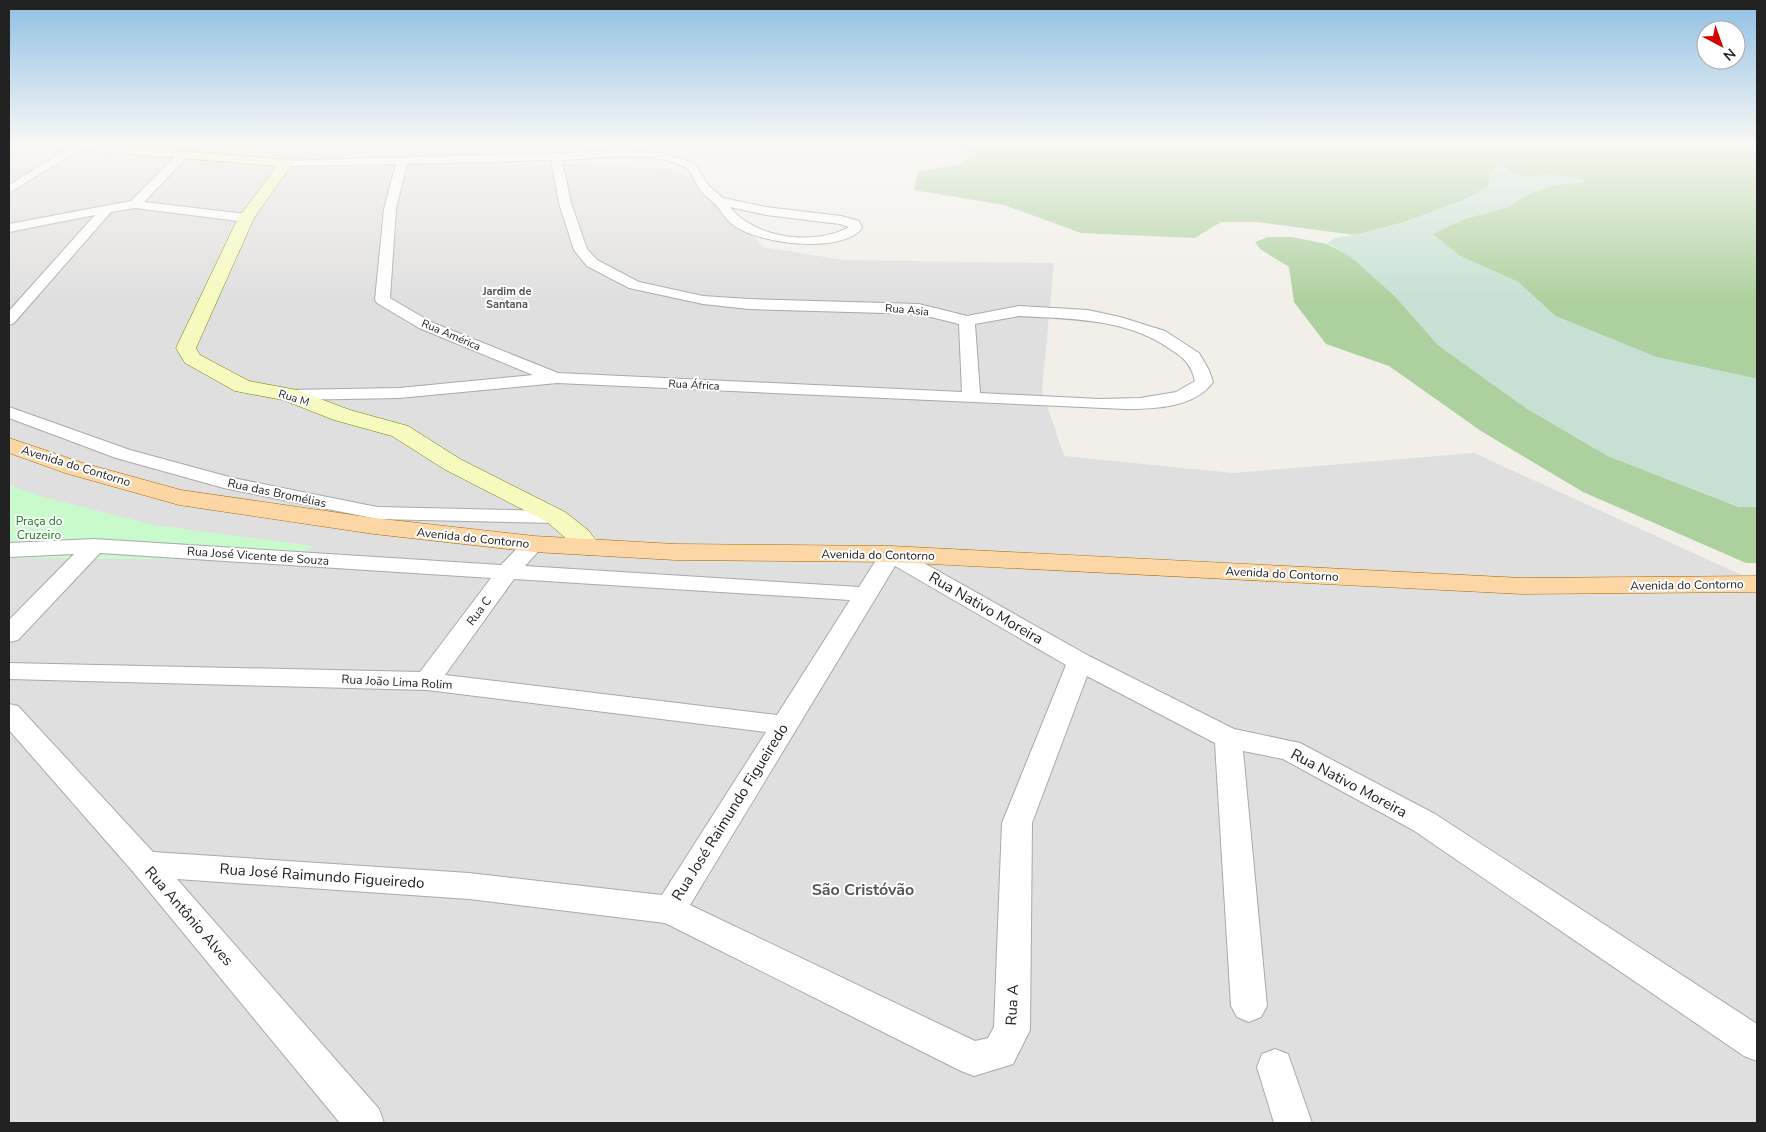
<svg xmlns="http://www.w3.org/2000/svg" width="1766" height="1132" viewBox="0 0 1766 1132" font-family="'Nunito Sans',sans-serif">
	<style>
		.residential { fill: #e0dfdf }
		.forest { fill: #add19e }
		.wetland { fill: #c6e0d4 }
		.park { fill: #c8facc }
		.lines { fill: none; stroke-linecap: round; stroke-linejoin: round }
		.street-casing { stroke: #a9a9a9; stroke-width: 2 }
		.secondary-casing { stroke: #707d05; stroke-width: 1 }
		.primary-casing { stroke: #a06b00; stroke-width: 1 }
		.street { fill: #fff; fill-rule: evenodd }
		.secondary { fill: #f7fabf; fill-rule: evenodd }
		.primary { fill: #fcd6a4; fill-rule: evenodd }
		.labels { text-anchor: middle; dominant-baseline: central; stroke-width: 4; stroke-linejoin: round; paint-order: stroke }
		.far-neighbourhood-label { font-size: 11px; font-weight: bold; fill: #555; stroke: #fff }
		.far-street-label { font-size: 11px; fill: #222; stroke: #fff }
		.street-label { font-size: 12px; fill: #222; stroke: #fff }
		.park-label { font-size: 12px; fill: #0c8416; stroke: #fff }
		.near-street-label { font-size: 15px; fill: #222; stroke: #fff }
		.near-neighbourhood-label { font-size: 16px; font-weight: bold; fill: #555; stroke: #fff }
	</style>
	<rect width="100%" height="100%" fill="#f2efe9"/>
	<polygon class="residential" points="9,143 241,143 239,144 257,146 264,143 346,143 345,146 414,143 586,143 490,152 483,163 584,164 675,170 722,195 763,247 843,260 1054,263 1042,390 1064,456 1233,473 1474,453 1757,582 1757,1123 9,1123"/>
	<g class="forest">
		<polygon points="948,143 1757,143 1757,379 1656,357 1555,316 1518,282 1460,256 1432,234 1464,219 1508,207 1530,193 1554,185 1583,182 1552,175 1524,177 1512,172 1492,172 1488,187 1461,201 1405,222 1355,235 1256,222 1221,222 1195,238 1081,233 1004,205 914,190 918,172 959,164 971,155 962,148"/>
		<polygon points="1268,237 1292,237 1327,244 1350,256 1394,295 1438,345 1526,408 1608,456 1739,507 1757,507 1757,563 1746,563 1583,492 1481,431 1389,366 1326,344 1294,302 1289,267 1260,249 1255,242"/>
	</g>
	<polygon class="wetland" points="1497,162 1512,172 1524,177 1552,175 1582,179 1583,182 1554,185 1530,193 1508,207 1464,219 1432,234 1460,256 1518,282 1555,316 1656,357 1757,379 1757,507 1740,507 1608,456 1526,408 1438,345 1394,295 1350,256 1327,243 1335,238 1355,235 1405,222 1461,201 1488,187"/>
	<polygon class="park" points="9,485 43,497 154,525 313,546 296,560 9,558"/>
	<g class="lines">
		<defs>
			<g id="street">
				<polygon points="78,143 83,146 82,148 9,193 9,185"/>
				<path d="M624,151l36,2 34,10 15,23 14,12 43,9 75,9 18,5 3,7c-20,27 -106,16 -130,-4 -7,-5 -11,-14 -17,-20 -5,-5 -10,-8 -14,-13 -6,-7 -9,-21 -18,-25 -36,-16 -83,-8 -121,-6l9,43 16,46 10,11 42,22 64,14 46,3 170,5 48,12 52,-10 69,4 32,7 45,14 34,22 10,17 4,12c-18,26 -60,27 -88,27l-568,-26 -158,15 -110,2 -6,-1 -3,-4 3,-4 6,-1 110,-2 134,-13 -114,-47 -42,-25 -2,-3 9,-91 12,-45 -110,2 -5,-3 1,-2zM551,160l8,43 15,47 13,16 42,22 74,16 46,5 170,5 40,10 3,68 -404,-19 -127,-51 -41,-24 6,-89 11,-45zM730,207l36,8 74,9 9,3c-34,19 -94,12 -119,-20zM1019,316c52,3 107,2 151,33 14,9 21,15 25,32l-19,11 -36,6 -41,1 -119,-6 -5,-69z"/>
				<polygon points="183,152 188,155 187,157 144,202 246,214 252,218 250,221 246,222 135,208 111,212 14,323 9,325 9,311 95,215 9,232 9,224 131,201 179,153"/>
				<polygon points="9,407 130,450 233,478 377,507 556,511 563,513 567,517 563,521 556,523 377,519 224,488 116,458 9,418"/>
				<path d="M534,537l8,2 3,5 -20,22 334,21 24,-38 8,-2 8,2 190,107 145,73 66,14 135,71 322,210v37l-13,-5 -331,-226 -130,-71 -40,-8 24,255 -6,11 -12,5 -12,-5 -6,-11 -16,-263 -128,-67 -55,147 -2,207 -17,34 -39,12 -13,-5 -296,-148 -196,-24 -292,-20 202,230 5,14h-44l-206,-250 -125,-143v-26l9,2 135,146 316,21 193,22 104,-163 -339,-42 -418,-11v-16l411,9 71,-94 -391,-25 -82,87 -9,2v-22l65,-66 -65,3v-14l85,-4 407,26 25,-26zM895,566l171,99 -64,158 -8,204 -6,11 -13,3 -285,-136zM514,579l336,21 -73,115 -332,-40z"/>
				<polygon points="1275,1049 1288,1054 1312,1123 1274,1123 1257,1067 1262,1054"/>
			</g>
			<polygon id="secondary" points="34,143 83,143 291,160 293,163 254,218 196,348 200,355 249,381 297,390 350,410 408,426 460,459 565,512 588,530 601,547 597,553 588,555 579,553 570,542 547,522 444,469 392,436 334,420 283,400 235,391 185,363 176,348 238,218 277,166 40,147"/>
			<polygon id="primary" points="9,438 83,463 181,490 374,518 534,536 675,544 891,546 1522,578 1757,576 1757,592 1522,594 891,562 675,560 534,552 374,534 179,505 65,473 9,453"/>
		</defs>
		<use href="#street" class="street-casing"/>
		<use href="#secondary" class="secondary-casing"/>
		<use href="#primary" class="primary-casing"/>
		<use href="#street" class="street"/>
		<use href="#secondary" class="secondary"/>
		<use href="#primary" class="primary"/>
	</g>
	<linearGradient id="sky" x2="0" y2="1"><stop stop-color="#8fc0e4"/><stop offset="0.48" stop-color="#f9f8f5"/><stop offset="1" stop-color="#f9f8f5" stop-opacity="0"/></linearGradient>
	<rect width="1766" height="301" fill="url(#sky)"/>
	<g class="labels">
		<g class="far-neighbourhood-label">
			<text x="507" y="291">Jardim de<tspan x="507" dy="13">Santana</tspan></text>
		</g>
		<g class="far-street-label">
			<text transform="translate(907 310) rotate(5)">Rua Asia</text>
			<text transform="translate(451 335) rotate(23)">Rua América</text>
			<text transform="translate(694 385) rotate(3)">Rua África</text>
			<text transform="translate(294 398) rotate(17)">Rua M</text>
		</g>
		<g class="street-label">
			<text transform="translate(76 466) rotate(17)">Avenida do Contorno</text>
			<text transform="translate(277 493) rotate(12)">Rua das Bromélias</text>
			<text transform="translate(473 538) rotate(6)">Avenida do Contorno</text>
			<text transform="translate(878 555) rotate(1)">Avenida do Contorno</text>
			<text transform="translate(258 556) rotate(4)">Rua José Vicente de Souza</text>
			<text transform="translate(1282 574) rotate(3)">Avenida do Contorno</text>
			<text transform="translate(1687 585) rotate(-1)">Avenida do Contorno</text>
			<text transform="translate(479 611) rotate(-53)">Rua C</text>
			<text transform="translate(397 682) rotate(3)">Rua João Lima Rolim</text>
		</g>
		<g class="park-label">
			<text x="39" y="521">Praça do<tspan x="39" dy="14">Cruzeiro</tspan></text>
		</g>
		<g class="near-street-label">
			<text transform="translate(986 608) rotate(30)">Rua Nativo Moreira</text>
			<text transform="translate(1349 783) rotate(28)">Rua Nativo Moreira</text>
			<text transform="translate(730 812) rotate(-58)">Rua José Raimundo Figueiredo</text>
			<text transform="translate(322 876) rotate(4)">Rua José Raimundo Figueiredo</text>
			<text transform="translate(189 916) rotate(49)">Rua Antônio Alves</text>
			<text transform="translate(1012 1005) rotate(-87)">Rua A</text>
		</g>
		<g class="near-neighbourhood-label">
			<text x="863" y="890">São Cristóvão</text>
		</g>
	</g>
	<rect width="1766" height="1132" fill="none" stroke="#222222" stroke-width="20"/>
	<g transform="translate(1721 45) rotate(139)"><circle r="24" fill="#ffffff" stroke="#a7a7a7"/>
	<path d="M0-4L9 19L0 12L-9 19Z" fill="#d40000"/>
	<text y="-8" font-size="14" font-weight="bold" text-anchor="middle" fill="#222222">N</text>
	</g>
</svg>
